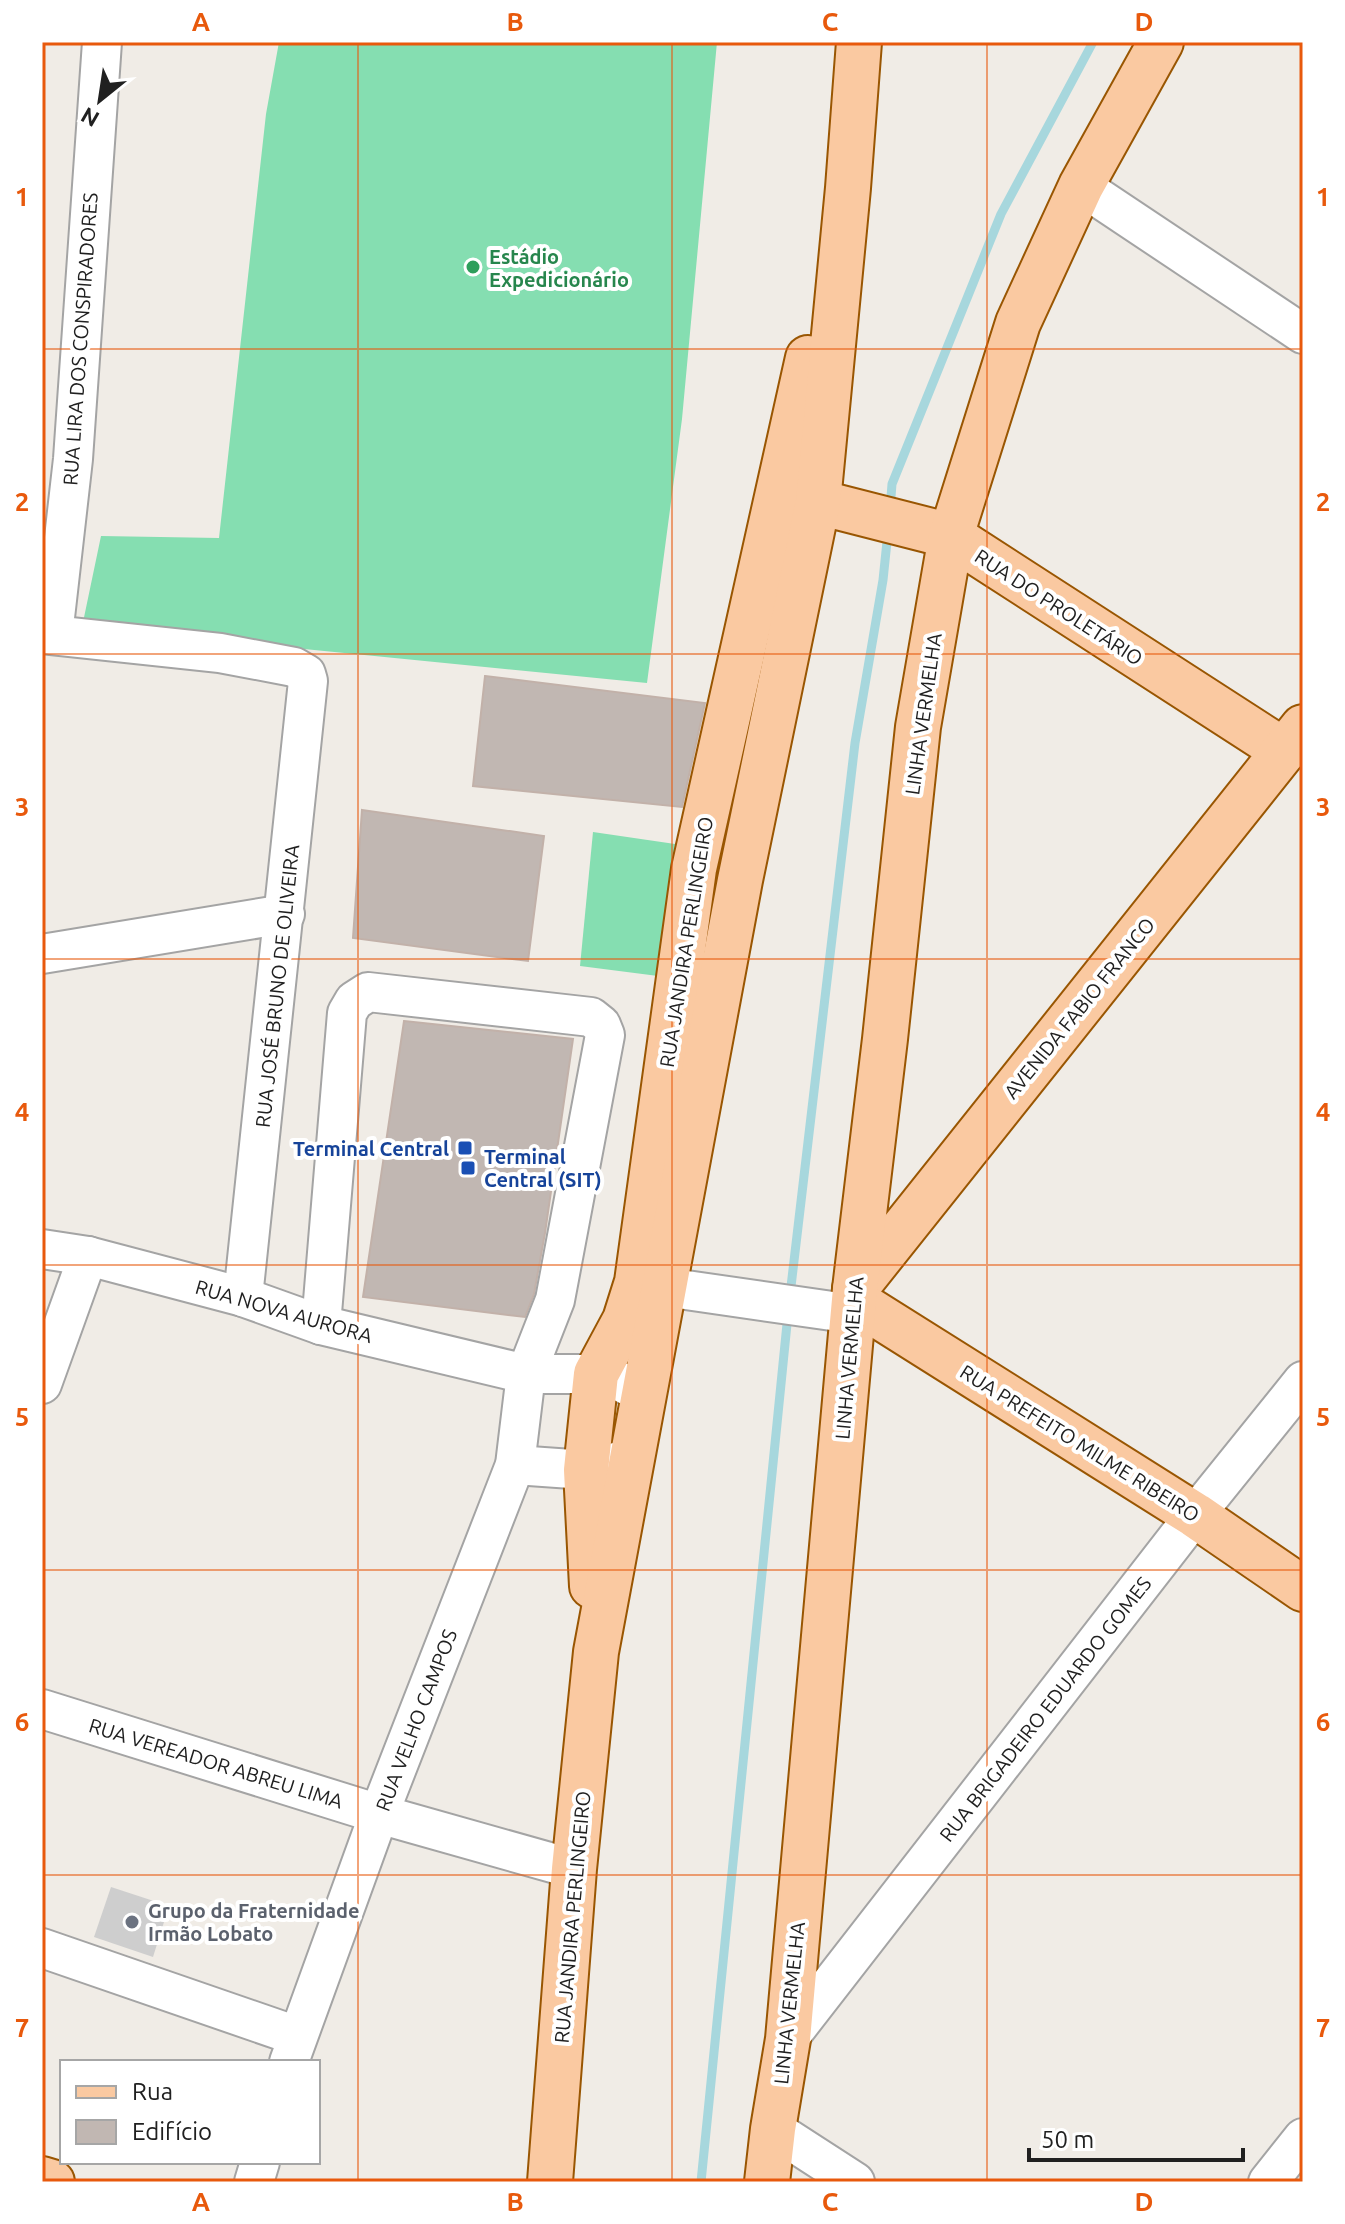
<svg xmlns="http://www.w3.org/2000/svg" width="1345" height="2224" viewBox="0 0 1345 2224" font-family="Ubuntu,sans-serif">
	<style>
		.religious { fill: #cecece }
		.pitch { fill: #85deb1 }
		.lines { fill: none; stroke-linecap: round; stroke-linejoin: round }
		.stream { stroke: #a7d7dd; stroke-width: 9 }
		.building { fill: #c1b7b2; stroke: #c2b1a9; stroke-width: 2 }
		.minor-casing { stroke: #a4a4a4; stroke-width: 42 }
		.major-casing { stroke: #995602; stroke-width: 48 }
		.minor { stroke: #fff; stroke-width: 38 }
		.major { stroke: #fac9a1; stroke-width: 44 }
		.grid { fill: none; stroke: #e8590c; stroke-width: 2; stroke-opacity: 0.55 }
		.leisure-dot { fill: #2e9e5b; stroke: #fff; stroke-width: 3 }
		.transit-dot { fill: #1a4fb4; stroke: #fff; stroke-width: 3 }
		.worship-dot { fill: #6b7280; stroke: #fff; stroke-width: 3 }
		.labels { text-anchor: middle; dominant-baseline: central; stroke-width: 8; stroke-linejoin: round; paint-order: stroke }
		.leisure-label { font-size: 20px; font-weight: bold; fill: #27864d; stroke: #fff; text-anchor: start }
		.street-label { font-size: 20px; fill: #202020; stroke: #fff }
		.transit-label { font-size: 20px; font-weight: bold; fill: #164399; stroke: #fff; text-anchor: end }
		.worship-label { font-size: 20px; font-weight: bold; fill: #5b616d; stroke: #fff; text-anchor: start }
		.neatline { fill: none; stroke: #e8590c; stroke-width: 3 }
		.grid-label { font-size: 26px; text-anchor: middle; font-weight: bold; fill: #e8590c }
	</style>
	<rect width="100%" height="100%" fill="#f0ece6"/>
	<polygon class="religious" points="111,1887 169,1906 153,1957 94,1937"/>
	<g class="pitch">
		<polygon points="279,42 717,42 682,419 647,683 82,627 101,536 219,538 266,114"/>
		<polygon points="593,832 675,844 658,976 580,966"/>
	</g>
	<g class="lines">
		<g class="stream">
			<polyline points="890,510 892,484 1001,214 1093,42"/>
			<polyline points="790,1295 855,743 883,580 888,532"/>
			<polyline points="701,2182 788,1314"/>
		</g>
	</g>
	<g class="building">
		<polygon points="485,676 705,703 682,807 473,786"/>
		<polygon points="362,810 544,836 528,961 353,938"/>
		<polygon points="404,1021 573,1039 545,1233 534,1294 525,1317 363,1297"/>
	</g>
	<g class="lines">
		<defs>
			<g id="minor">
				<polyline points="1081,186 1303,334"/>
				<polyline points="42,634 220,653 294,667 306,674 308,681 243,1297"/>
				<polyline points="53,635 73,459 102,42"/>
				<polyline points="42,954 285,914"/>
				<polyline points="42,1249 88,1256 243,1297 321,1325 526,1374 596,1374 619,1381 645,1395"/>
				<polyline points="665,1287 853,1314"/>
				<polyline points="42,1384 88,1256"/>
				<polyline points="515,1465 586,1470 615,1462"/>
				<polyline points="42,1709 379,1814 574,1869"/>
				<polyline points="42,1948 297,2036"/>
				<polyline points="788,2039 1195,1515 1303,1381"/>
				<polyline points="289,2062 379,1814 515,1465 526,1374 555,1300 605,1035 601,1025 591,1017 368,992 354,1001 347,1013 321,1325"/>
				<polyline points="773,2129 855,2182"/>
				<polyline points="254,2182 260,2162"/>
				<polyline points="1268,2182 1303,2138"/>
			</g>
			<g id="major">
				<polyline points="790,502 818,502 951,536 1284,751"/>
				<polyline points="855,1289 1303,727"/>
				<polyline points="855,1301 1195,1515 1303,1589"/>
				<polyline points="592,1586 586,1470 596,1374 625,1320 637,1282 694,869 808,358"/>
				<polyline points="42,2179 52,2182"/>
				<polyline points="550,2182 574,1869 596,1652 740,880 818,502 848,188 859,42"/>
				<polyline points="767,2182 773,2129 788,2039 855,1289 885,1039 918,727 951,536 1018,323 1081,186 1161,42"/>
			</g>
		</defs>
		<use href="#minor" class="minor-casing"/>
		<use href="#major" class="major-casing"/>
		<use href="#minor" class="minor"/>
		<use href="#major" class="major"/>
	</g>
	<path class="grid" d="M358,42v2140M672,42v2140M987,42v2140M42,349h1261M42,654h1261M42,959h1261M42,1265h1261M42,1570h1261M42,1875h1261"/>
	<circle class="leisure-dot" cx="473" cy="267" r="8"/>
	<g class="transit-dot">
		<rect x="457" y="1140" width="16" height="16" rx="4"/>
		<rect x="460" y="1160" width="16" height="16" rx="4"/>
	</g>
	<circle class="worship-dot" cx="132" cy="1922" r="8"/>
	<g class="labels">
		<g class="leisure-label">
			<text x="489" y="256">Estádio<tspan x="489" dy="23">Expedicionário</tspan></text>
		</g>
		<g class="street-label">
			<text transform="translate(80 339) rotate(-86)">RUA LIRA DOS CONSPIRADORES</text>
			<text transform="translate(1059 607) rotate(33)">RUA DO PROLETÁRIO</text>
			<text transform="translate(923 714) rotate(-82)">LINHA VERMELHA</text>
			<text transform="translate(686 942) rotate(-81)">RUA JANDIRA PERLINGEIRO</text>
			<text transform="translate(277 986) rotate(-84)">RUA JOSÉ BRUNO DE OLIVEIRA</text>
			<text transform="translate(1079 1008) rotate(-51)">AVENIDA FABIO FRANCO</text>
			<text transform="translate(284 1311) rotate(16)">RUA NOVA AURORA</text>
			<text transform="translate(849 1358) rotate(-85)">LINHA VERMELHA</text>
			<text transform="translate(1080 1443) rotate(32)">RUA PREFEITO MILME RIBEIRO</text>
			<text transform="translate(1045 1709) rotate(-52)">RUA BRIGADEIRO EDUARDO GOMES</text>
			<text transform="translate(416 1720) rotate(-69)">RUA VELHO CAMPOS</text>
			<text transform="translate(216 1763) rotate(17)">RUA VEREADOR ABREU LIMA</text>
			<text transform="translate(572 1917) rotate(-85)">RUA JANDIRA PERLINGEIRO</text>
			<text transform="translate(789 2003) rotate(-84)">LINHA VERMELHA</text>
		</g>
		<g class="transit-label">
			<text x="449" y="1148">Terminal Central</text>
			<text x="484" y="1156" text-anchor="start">Terminal<tspan x="484" dy="23">Central (SIT)</tspan></text>
		</g>
		<g class="worship-label">
			<text x="148" y="1910">Grupo da Fraternidade<tspan x="148" dy="23">Irmão Lobato</tspan></text>
		</g>
	</g>
	<rect width="1345" height="2224" fill="none" stroke="#ffffff" stroke-width="88"/>
	<rect x="60" y="2060" width="260" height="104" fill="#ffffff" stroke="#a6a6a6" stroke-width="2"/>
	<rect x="76" y="2086" width="40" height="12" fill="#fac9a1" stroke="#a6a6a6" stroke-width="2"/>
	<text x="132" y="2100" font-size="24" fill="#202020">Rua</text>
	<rect x="76" y="2120" width="40" height="24" fill="#c1b7b2" stroke="#a6a6a6" stroke-width="2"/>
	<text x="132" y="2140" font-size="24" fill="#202020">Edifício</text>
	<g transform="translate(100 100) rotate(210)" stroke="#ffffff" stroke-width="6" paint-order="stroke">
	<path d="M0-6L14 30L0 20L-14 30Z" fill="#202020"/>
	<text y="-12" font-size="22" font-weight="bold" text-anchor="middle" fill="#202020">N</text>
	</g>
	<path d="M1029 2148v12h214v-12" fill="none" stroke="#202020" stroke-width="4"/>
	<text x="1041" y="2148" font-size="24" fill="#202020" stroke="#ffffff" stroke-width="6" paint-order="stroke">50 m</text>
	<rect x="44" y="44" width="1257" height="2136" class="neatline"/>
	<g class="grid-label">
		<text x="201" y="31">A</text>
		<text x="515" y="31">B</text>
		<text x="830" y="31">C</text>
		<text x="1144" y="31">D</text>
		<text x="22" y="206">1</text>
		<text x="1323" y="206">1</text>
		<text x="22" y="511">2</text>
		<text x="1323" y="511">2</text>
		<text x="22" y="816">3</text>
		<text x="1323" y="816">3</text>
		<text x="22" y="1121">4</text>
		<text x="1323" y="1121">4</text>
		<text x="22" y="1426">5</text>
		<text x="1323" y="1426">5</text>
		<text x="22" y="1731">6</text>
		<text x="1323" y="1731">6</text>
		<text x="22" y="2037">7</text>
		<text x="1323" y="2037">7</text>
		<text x="201" y="2211">A</text>
		<text x="515" y="2211">B</text>
		<text x="830" y="2211">C</text>
		<text x="1144" y="2211">D</text>
	</g>
</svg>
